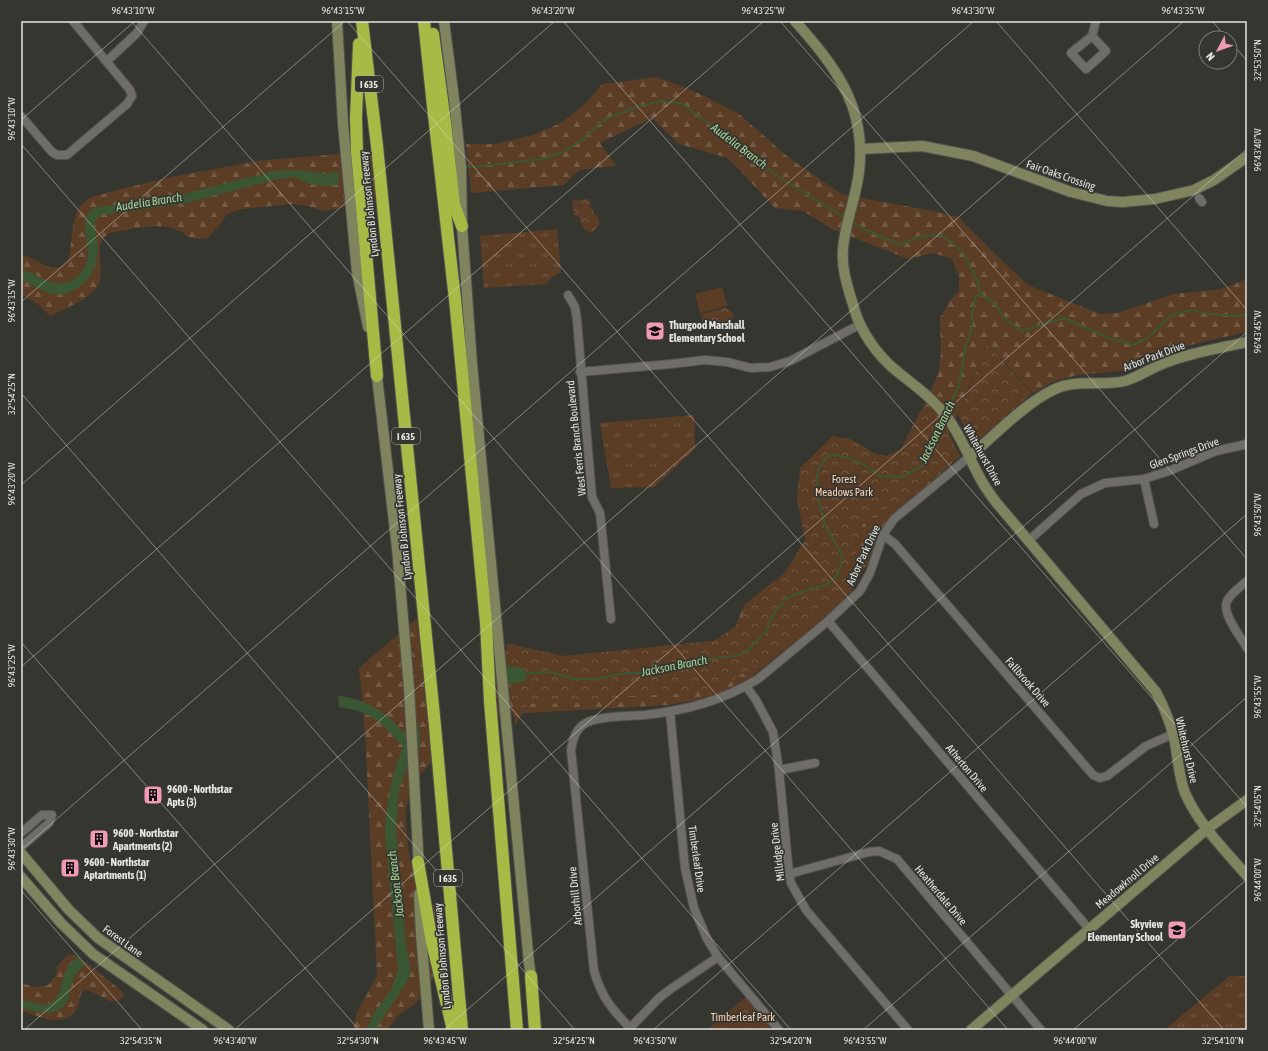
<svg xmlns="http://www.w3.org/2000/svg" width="1268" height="1051" viewBox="0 0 1268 1051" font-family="'Asap Condensed',sans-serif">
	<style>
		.grass { fill: url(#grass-tufts) }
		.forest { fill: url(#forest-firs) }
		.park { fill: url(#park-crowns) }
		.garden { fill: #5b3d25 }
		.water { fill: #3b5632 }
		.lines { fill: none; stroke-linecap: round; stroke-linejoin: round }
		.stream { stroke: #3b5632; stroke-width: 2 }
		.street-casing { stroke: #52514d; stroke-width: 10 }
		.secondary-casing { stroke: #52514d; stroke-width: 12 }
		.highway-casing { stroke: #52514d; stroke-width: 14 }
		.street { stroke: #6e6d68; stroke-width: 8 }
		.secondary { stroke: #7f845e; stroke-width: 10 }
		.highway { stroke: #a6ba45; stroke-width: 12 }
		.ticks { fill: none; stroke: #e5e5e2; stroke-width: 1; stroke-opacity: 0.45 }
		.labels { text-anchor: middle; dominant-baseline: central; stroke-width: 3.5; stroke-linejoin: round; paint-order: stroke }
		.shield { fill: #363631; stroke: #b0b0ad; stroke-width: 1 }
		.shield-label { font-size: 10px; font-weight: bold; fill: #e5e5e2 }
		.street-label { font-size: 11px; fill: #e5e5e2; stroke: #363631 }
		.poi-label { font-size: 11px; font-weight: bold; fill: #e5e5e2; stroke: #363631; text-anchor: start }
		.park-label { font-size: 11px; fill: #fbd5b8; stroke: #363631 }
		.water-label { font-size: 12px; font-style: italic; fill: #a6d497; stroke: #363631 }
		.neatline { fill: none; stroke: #e5e5e2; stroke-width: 1.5 }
		.ticks-label { font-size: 10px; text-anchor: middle; fill: #e5e5e2 }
	</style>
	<defs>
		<pattern id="grass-tufts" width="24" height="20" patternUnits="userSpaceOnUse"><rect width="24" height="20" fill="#5b3d25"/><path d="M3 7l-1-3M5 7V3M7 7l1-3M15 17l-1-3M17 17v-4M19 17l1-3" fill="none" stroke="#725944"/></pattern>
		<pattern id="forest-firs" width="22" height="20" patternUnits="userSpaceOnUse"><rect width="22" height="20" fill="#5b3d25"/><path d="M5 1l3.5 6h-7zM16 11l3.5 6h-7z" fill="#725944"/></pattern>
		<pattern id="park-crowns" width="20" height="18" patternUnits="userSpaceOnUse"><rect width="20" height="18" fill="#5b3d25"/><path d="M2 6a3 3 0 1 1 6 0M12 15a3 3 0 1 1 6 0" fill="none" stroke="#725944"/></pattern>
	</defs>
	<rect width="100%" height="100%" fill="#363631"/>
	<g class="grass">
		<polygon points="557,229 561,272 551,278 547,284 484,288 480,236"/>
		<polygon points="694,415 695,449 654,487 611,488 600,423"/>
		<polygon points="1230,976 1247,976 1247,1030 1164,1030"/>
	</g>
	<g class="forest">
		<polygon points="657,77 696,92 738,113 788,157 841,194 933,211 958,217 997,256 1028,285 1101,314 1117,313 1174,294 1221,289 1247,279 1247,332 1173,349 1139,365 1121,371 1077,375 1052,382 1033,393 987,343 949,435 960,456 884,524 867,564 849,595 816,625 750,678 712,697 669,705 488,715 481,646 547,658 721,640 732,635 744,605 799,562 808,551 797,499 800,468 833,436 850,439 869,450 879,458 891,455 901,449 912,431 939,372 941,350 940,318 950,301 959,291 959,276 952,259 933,253 908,259 832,229 803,211 775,208 728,158 679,144 652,118 600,143 616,166 579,170 564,185 471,193 466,144 495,144 533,135 563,122 589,100 602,84"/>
		<path d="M371,151l5,46 -35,11 -16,3 -18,-5 -16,-2 -49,5 -15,5 -8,12 -11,12c-7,1 -14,2 -21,-2 -2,-1 -4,-4 -7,-5 -17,-8 -37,-4 -54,-1 -5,1 -11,1 -15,3 -21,8 -5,34 -12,50 -6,15 -35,26 -49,33l-12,-12 -17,-10v-39l8,2 19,10h12l7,-6 3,-8 3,-29 6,-17 10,-9 24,-7 58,-14 86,-16z"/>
		<polygon points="417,618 435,757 412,785 405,813 409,855 417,885 441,913 443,935 440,962 431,984 416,1003 400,1014 389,1027 388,1030 353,1030 357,1012 377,976 365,732 359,668"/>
		<path d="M68,955h7l13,9 34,27 2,5c-15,14 -23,-5 -40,-6 -7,8 -3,12 -8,20 -13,19 -38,6 -55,1v-28l14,4 13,-2 8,-9 1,-10z"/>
	</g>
	<g class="park">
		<path d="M588,199l3,3 -1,4c5,11 18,15 1,27 -8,-4 -10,-8 -12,-16l-5,-2 -2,-14z"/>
		<path d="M725,308c13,3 10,17 -4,15l-1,3 -4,1 -1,-2 -5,5 -6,-2 -3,-14z"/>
		<polygon points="987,344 1032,393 978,440 971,439 958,415"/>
		<polygon points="926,406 947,430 958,452 922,486 863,524 853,568 840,596 807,621 769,657 726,684 681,694 631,696 581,703 528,704 515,726 506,643 563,656 713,641 735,627 754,597 785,573 805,540 799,509 800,468 829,441 843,438 860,444 875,454 887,456 901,449 921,410"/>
		<polygon points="746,997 772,1030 708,1030 708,1029"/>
	</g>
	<polygon class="garden" points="722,287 727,306 700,313 695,294"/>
	<g class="water">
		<path d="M297,170l31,4 10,-3 1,13 -10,2 -19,-2 -16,-7 -17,2 -90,24 -86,12c-10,8 -6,13 -4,24 3,19 -3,39 -19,49 -8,4 -14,8 -23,6 -12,-2 -23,-10 -34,-14v-10c16,2 25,16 44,13 6,-1 11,-5 15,-10 21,-22 -9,-47 14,-65l89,-14 92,-23z"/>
		<polygon points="497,664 524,668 526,681 500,686"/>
		<path d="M338,696c18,1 41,11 55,25 7,7 6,9 16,14l10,-13 1,22 -13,23 -8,23 -3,37 10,118 5,26 -3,9 -33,50h-9l8,-17 17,-23 7,-21 -13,-134c1,-32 7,-59 18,-89 -8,-7 -12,-12 -18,-19 -12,-12 -29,-18 -46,-20z"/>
		<path d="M77,957l8,7c-9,8 -12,15 -15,26 -1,4 -1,9 -3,12 -9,16 -32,10 -46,6v-9c18,6 34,12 40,-12 2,-7 3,-14 7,-21 3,-3 6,-6 9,-9z"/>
	</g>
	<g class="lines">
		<g class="stream">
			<polyline points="465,168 543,159 563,152 582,140 599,124 610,117 637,107 662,101 683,104 783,180 846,218"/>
			<polyline points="851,221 868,231 901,245 918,237 941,235 963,252 978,282 981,294"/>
			<polyline points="947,411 959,386 966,345 972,327 972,313 976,296 981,294 995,304 1007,321 1022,331 1064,318 1109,338 1133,345 1148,338 1171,315 1191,310 1212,314 1237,316 1247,314"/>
			<polyline points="524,675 530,673 551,672 574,679 596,679 626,673 653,673 687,662 741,655 752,646 766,631 774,613 787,598 805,591 828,584 838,574 843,557 825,525 816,490 818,469 827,457 834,454 845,457 861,463 881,476 902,477 922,466 928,456 935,437 943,419"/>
		</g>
		<defs>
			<g id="street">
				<polyline points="1092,36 1106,51 1086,69 1071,53 1092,36 1096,21"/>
				<polyline points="107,61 137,33 144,21"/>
				<polyline points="21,116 52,152 57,155 67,155 127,104 132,96 130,90 73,21"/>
				<polyline points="1199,198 1202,202"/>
				<polyline points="568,295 575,307 577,320 592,497 600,513 611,619"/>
				<polyline points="580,372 671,364 705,360 727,362 751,368 770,367 790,361 861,324"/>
				<polyline points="1144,479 1154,524"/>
				<polyline points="883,535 895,544 1093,775 1100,778 1107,776 1146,746 1173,734"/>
				<polyline points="1028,541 1081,494 1105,483 1144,479 1169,471 1216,451 1247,444"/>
				<path d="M1247,581c-7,6 -16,12 -20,20 -6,12 14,36 20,47"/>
				<polyline points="828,621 1089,929"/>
				<polyline points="746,686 756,700 773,732 779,770 789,874 791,883 806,910 908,1030"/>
				<polyline points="670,712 685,868 694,908 707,939 718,957 779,1030"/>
				<polyline points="779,770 815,763"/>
				<polyline points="21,833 42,815 52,815 49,823 21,847"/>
				<polyline points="789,874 869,852 879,851 897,859 1041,1030"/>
				<path d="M630,1028c-19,-20 -28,-30 -36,-57l-23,-221c2,-11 5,-23 17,-28 13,-6 42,-6 57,-7 42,-5 77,-14 113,-36l70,-58 32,-30 10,-18 13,-38 11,-16 75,-62"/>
				<polyline points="628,1030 659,998 672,988 718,957"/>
			</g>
			<g id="secondary">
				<polyline points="337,21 343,124 357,272 368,327"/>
				<polyline points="444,21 455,107 461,167 462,226 472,364 529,963 532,983"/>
				<path d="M795,21c40,45 72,86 64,151 -3,26 -14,51 -16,77 -2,21 6,42 12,62 6,21 22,43 38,57 19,16 39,29 54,49 14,19 22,41 33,61 4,8 10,16 15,23l161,191c7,13 13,27 17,42 5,19 5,41 12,59 14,32 40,57 62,83"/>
				<polyline points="860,149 922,146 973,156 1071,192 1107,201 1123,202 1155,199 1194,190 1214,180 1247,157"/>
				<polyline points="376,368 397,548 409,688 419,868"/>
				<path d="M969,457c25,-21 55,-53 84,-67 24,-12 48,-3 72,-9 16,-5 29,-15 45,-20 25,-9 51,-13 77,-19"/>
				<polyline points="21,853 69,910 98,938 229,1030"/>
				<polyline points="21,877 61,923 93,954 203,1030"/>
				<polyline points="419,894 421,934 429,1030"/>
				<polyline points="971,1030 1207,829 1247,800"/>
			</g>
			<g id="highway">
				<polyline points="362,21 377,146 435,726 462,1030"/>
				<polyline points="424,21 433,106 455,299 486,623 490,701 517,1030"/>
				<polyline points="433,34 445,122 454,205 462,226"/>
				<polyline points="359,44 356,118 357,152 377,376"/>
				<polyline points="418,862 432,942 453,1030"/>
				<polyline points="531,976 535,1030"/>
			</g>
		</defs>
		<use href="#street" class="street-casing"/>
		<use href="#secondary" class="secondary-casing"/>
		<use href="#highway" class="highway-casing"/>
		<use href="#street" class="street"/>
		<use href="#secondary" class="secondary"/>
		<use href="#highway" class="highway"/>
	</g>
	<path class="ticks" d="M131,21l877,1009M347,21l877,1009M563,21l684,786M780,21l467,538M996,21l251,289M1212,21l15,17M1230,41l17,20M21,120l114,-99M21,144l770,886M21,302l324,-281M21,393l554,637M21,485l534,-464M21,642l338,388M21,667l743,-646M21,850l953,-829M21,890l121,140M24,1030l1160,-1009M234,1030l1013,-881M444,1030l803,-698M653,1030l594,-516M863,1030l384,-333M1073,1030l174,-151"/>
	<defs>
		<symbol id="school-square" viewBox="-11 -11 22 22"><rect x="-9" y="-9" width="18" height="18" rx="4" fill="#f09ab5" stroke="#363631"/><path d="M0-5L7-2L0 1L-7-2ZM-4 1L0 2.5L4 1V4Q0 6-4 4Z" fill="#111"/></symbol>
		<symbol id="building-square" viewBox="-11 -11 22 22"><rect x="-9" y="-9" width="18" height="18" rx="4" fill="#f09ab5" stroke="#363631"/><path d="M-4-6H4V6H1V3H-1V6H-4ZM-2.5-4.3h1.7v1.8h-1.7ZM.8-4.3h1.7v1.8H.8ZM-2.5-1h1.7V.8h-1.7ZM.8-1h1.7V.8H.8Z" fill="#111"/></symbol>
	</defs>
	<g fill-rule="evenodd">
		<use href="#school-square" x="644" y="320" width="22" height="22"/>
		<use href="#building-square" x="142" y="784" width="22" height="22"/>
		<use href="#building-square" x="88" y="828" width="22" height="22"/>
		<use href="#building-square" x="59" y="857" width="22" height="22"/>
		<use href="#school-square" x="1166" y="919" width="22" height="22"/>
	</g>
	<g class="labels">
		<g class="shield">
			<rect x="355" y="76" width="28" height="16" rx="3"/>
			<rect x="392" y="428" width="28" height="16" rx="3"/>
			<rect x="434" y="870" width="28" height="16" rx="3"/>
		</g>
		<g class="shield-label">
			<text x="369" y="84">I 635</text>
			<text x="406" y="436">I 635</text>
			<text x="448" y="878">I 635</text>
		</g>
		<g class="street-label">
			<text transform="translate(1061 175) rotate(19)">Fair Oaks Crossing</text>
			<text transform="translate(369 204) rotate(-96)">Lyndon B Johnson Freeway</text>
			<text transform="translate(1154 356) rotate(-21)">Arbor Park Drive</text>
			<text transform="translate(576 438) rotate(-96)">West Ferris Branch Boulevard</text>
			<text transform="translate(1184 453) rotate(-20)">Glen Springs Drive</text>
			<text transform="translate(983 455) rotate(61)">Whitehurst Drive</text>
			<text transform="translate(402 527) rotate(-96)">Lyndon B Johnson Freeway</text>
			<text transform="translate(863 555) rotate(-65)">Arbor Park Drive</text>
			<text transform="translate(1028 682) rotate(49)">Fallbrook Drive</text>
			<text transform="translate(1187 750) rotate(77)">Whitehurst Drive</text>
			<text transform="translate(967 768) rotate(50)">Atherton Drive</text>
			<text transform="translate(777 852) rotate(-97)">Millridge Drive</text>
			<text transform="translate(697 859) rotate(82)">Timberleaf Drive</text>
			<text transform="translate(1127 881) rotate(-40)">Meadowknoll Drive</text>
			<text transform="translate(941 895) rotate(50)">Heatherdale Drive</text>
			<text transform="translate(575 896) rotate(-96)">Arborhill Drive</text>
			<text transform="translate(123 941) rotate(36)">Forest Lane</text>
			<text transform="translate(442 956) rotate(-95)">Lyndon B Johnson Freeway</text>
		</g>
		<g class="poi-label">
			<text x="669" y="325">Thurgood Marshall<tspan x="669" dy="13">Elementary School</tspan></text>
			<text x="167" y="789">9600 - Northstar<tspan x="167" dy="13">Apts (3)</tspan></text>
			<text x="113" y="833">9600 - Northstar<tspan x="113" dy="13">Apartments (2)</tspan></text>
			<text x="84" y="862">9600 - Northstar<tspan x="84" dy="13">Aptartments (1)</tspan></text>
			<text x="1163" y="924" text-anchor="end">Skyview<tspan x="1163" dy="13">Elementary School</tspan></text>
		</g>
		<g class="park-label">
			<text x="844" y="479">Forest<tspan x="844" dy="13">Meadows Park</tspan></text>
			<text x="743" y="1017">Timberleaf Park</text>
		</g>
		<g class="water-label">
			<text transform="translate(739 146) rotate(37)">Audelia Branch</text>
			<text transform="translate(149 202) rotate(-9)">Audelia Branch</text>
			<text transform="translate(937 432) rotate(-64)">Jackson Branch</text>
			<text transform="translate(674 666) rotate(-11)">Jackson Branch</text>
			<text transform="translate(396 884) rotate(-97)">Jackson Branch</text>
		</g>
	</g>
	<rect width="1268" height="1051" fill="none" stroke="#363631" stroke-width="44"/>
	<g transform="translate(1218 50) rotate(229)"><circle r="19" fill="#363631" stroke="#7c7c78"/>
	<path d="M0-3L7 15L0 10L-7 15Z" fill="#f09ab5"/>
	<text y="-6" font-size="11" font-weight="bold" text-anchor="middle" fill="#e5e5e2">N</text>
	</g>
	<rect x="22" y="22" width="1224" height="1007" class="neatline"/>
	<g class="ticks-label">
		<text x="133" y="14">96°43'10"W</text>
		<text x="343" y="14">96°43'15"W</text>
		<text x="553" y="14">96°43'20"W</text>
		<text x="763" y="14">96°43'25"W</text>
		<text x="973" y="14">96°43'30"W</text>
		<text x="1183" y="14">96°43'35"W</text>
		<text transform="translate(1257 60) rotate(-90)" y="4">32°53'50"N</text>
		<text transform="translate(11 119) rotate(-90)" y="4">96°43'10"W</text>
		<text transform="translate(1257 150) rotate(-90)" y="4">96°43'40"W</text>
		<text transform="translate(11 301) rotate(-90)" y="4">96°43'15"W</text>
		<text transform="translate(1257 332) rotate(-90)" y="4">96°43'45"W</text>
		<text transform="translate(11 394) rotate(-90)" y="4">32°54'25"N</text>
		<text transform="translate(11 484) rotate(-90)" y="4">96°43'20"W</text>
		<text transform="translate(1257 515) rotate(-90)" y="4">96°43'50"W</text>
		<text transform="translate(11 666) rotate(-90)" y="4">96°43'25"W</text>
		<text transform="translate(1257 697) rotate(-90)" y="4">96°43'55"W</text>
		<text transform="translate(1257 806) rotate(-90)" y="4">32°54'05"N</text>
		<text transform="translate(11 849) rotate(-90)" y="4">96°43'30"W</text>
		<text transform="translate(1257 880) rotate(-90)" y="4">96°44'00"W</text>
		<text x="141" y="1044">32°54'35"N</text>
		<text x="235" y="1044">96°43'40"W</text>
		<text x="358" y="1044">32°54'30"N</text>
		<text x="445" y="1044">96°43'45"W</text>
		<text x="574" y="1044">32°54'25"N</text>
		<text x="655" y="1044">96°43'50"W</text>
		<text x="791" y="1044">32°54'20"N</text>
		<text x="865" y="1044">96°43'55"W</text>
		<text x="1075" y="1044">96°44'00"W</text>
		<text x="1223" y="1044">32°54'10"N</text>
	</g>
</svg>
